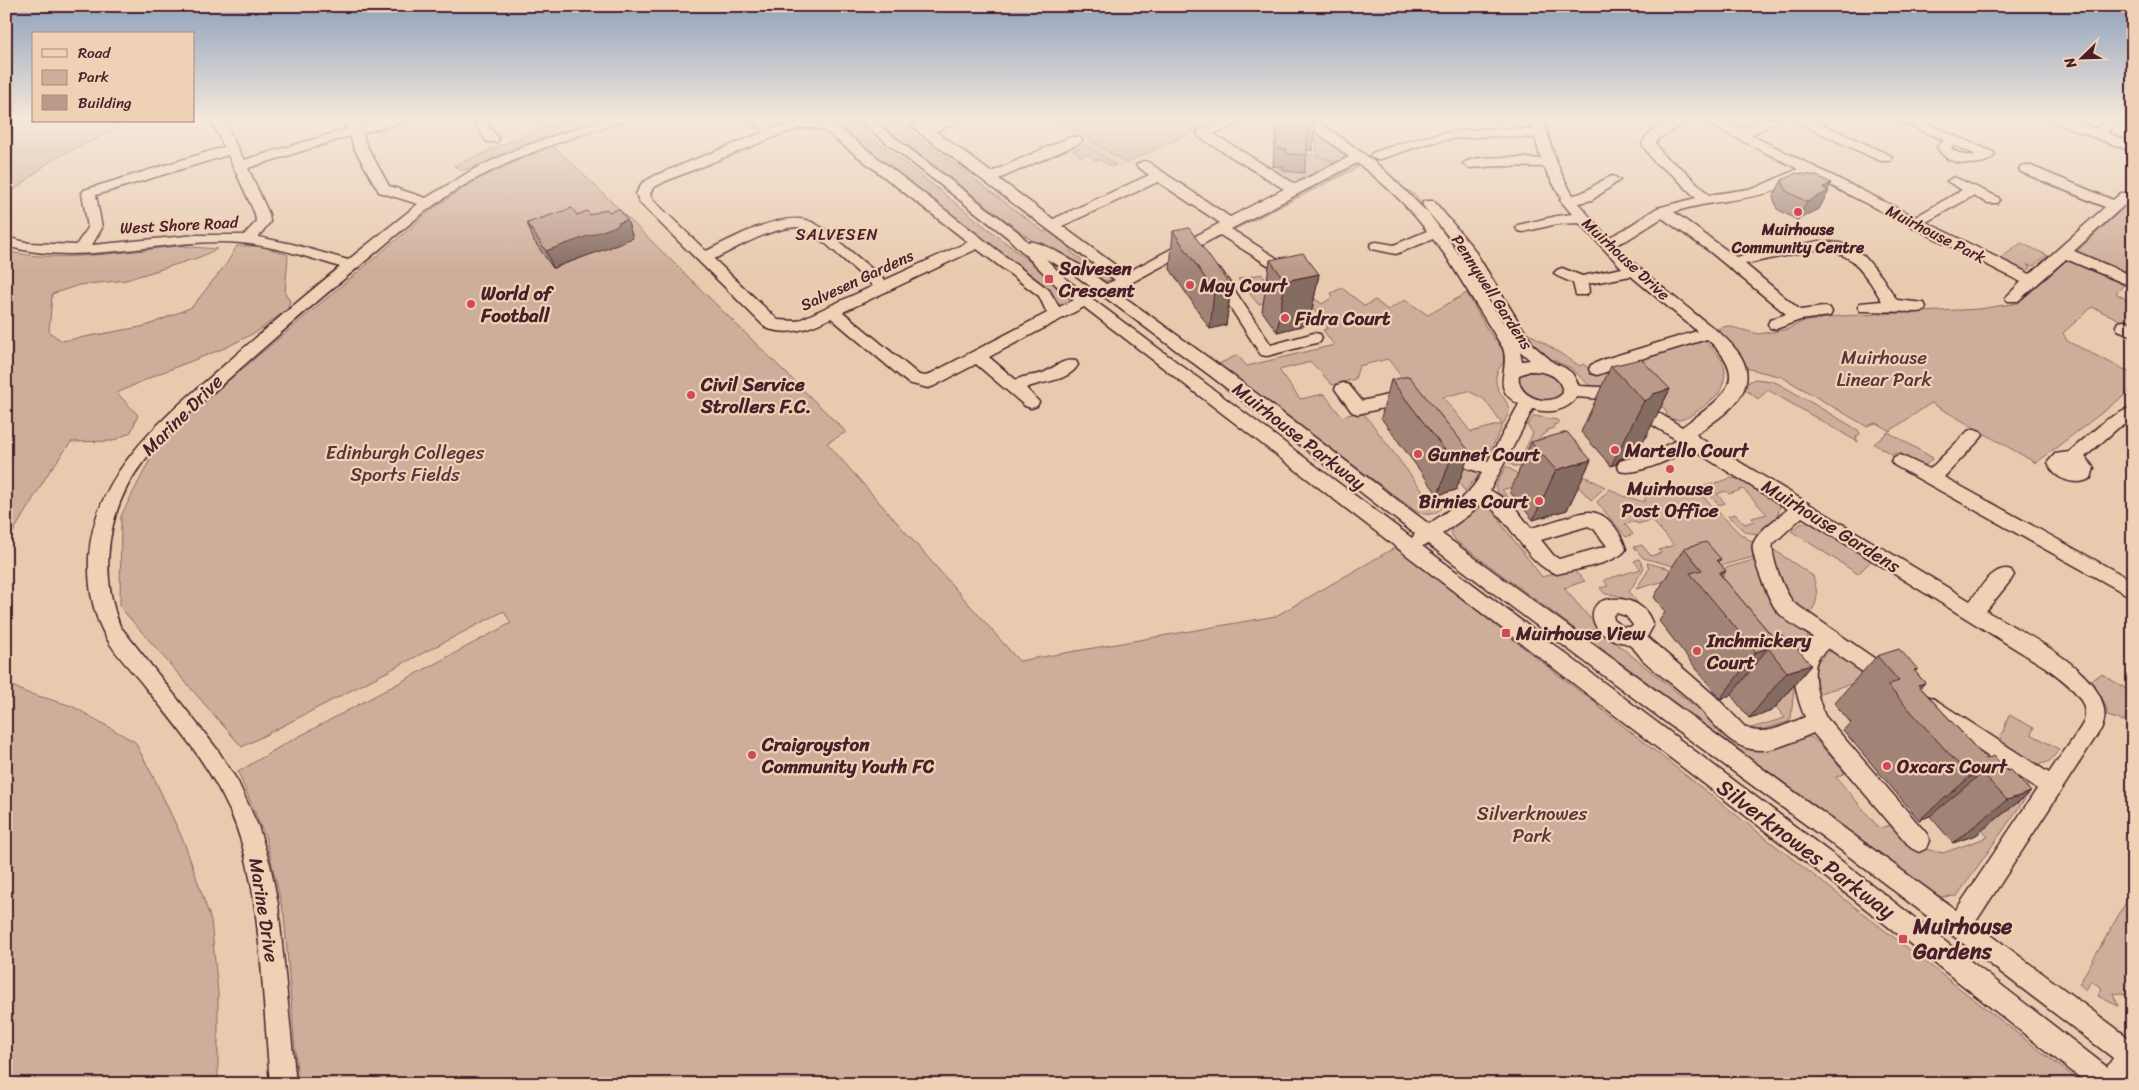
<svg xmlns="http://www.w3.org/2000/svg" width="2139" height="1090" viewBox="0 0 2139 1090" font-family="Sriracha,sans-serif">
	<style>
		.built { fill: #dbbca4 }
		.green { fill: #ceae9a; stroke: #8c6662; fill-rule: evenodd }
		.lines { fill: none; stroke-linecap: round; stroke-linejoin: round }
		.minor-casing { stroke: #4a1f2b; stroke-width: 3 }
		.minor { fill: #efd2b5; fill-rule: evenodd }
		.wall { fill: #a28477; stroke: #4a1f2b }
		.shaded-wall { fill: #846c61; stroke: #4a1f2b }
		.building { fill: #bc9a8a; stroke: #4a1f2b }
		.poi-dot { fill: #d1495b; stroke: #efd2b5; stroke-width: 2 }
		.labels { text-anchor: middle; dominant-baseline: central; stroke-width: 4.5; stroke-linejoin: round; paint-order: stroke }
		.far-street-label { font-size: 16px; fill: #4a1f2b; stroke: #efd2b5 }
		.far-poi-label { font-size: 16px; font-weight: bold; fill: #4a1f2b; stroke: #efd2b5 }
		.far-neighbourhood-label { font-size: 16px; letter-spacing: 1px; fill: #4a1f2b; stroke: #efd2b5 }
		.poi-label { font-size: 19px; font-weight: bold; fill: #4a1f2b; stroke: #efd2b5; text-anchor: start }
		.park-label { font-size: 19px; fill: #5e343c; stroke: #efd2b5 }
		.street-label { font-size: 19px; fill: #4a1f2b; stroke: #efd2b5 }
		.near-street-label { font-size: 22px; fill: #4a1f2b; stroke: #efd2b5 }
		.near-poi-label { font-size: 22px; font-weight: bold; fill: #4a1f2b; stroke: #efd2b5; text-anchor: start }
	</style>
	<rect width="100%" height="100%" fill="#e8cbaf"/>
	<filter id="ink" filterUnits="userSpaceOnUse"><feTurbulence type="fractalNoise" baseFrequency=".02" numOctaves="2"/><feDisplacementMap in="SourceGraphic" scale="10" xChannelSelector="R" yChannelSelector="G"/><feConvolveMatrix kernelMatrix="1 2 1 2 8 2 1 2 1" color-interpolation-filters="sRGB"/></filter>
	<g filter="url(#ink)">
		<polygon class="built" points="1046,118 1220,118 1217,122 1119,167"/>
		<g class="green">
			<polygon points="6,118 34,118 34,121 134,121 53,159 8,195 6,201"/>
			<polygon points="575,118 606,118 555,134 469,169 462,170 454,166 536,130"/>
			<path d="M769,118h79l220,174 4,7c-3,5 -9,8 -15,7l-1,-7 -5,-7 -219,-168c-24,-11 -48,6 -63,-6z"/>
			<polygon points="872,118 913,118 920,123 908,129 1044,232 1051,229 1076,248 1070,251 1100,274 1106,271 1110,273 1108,275 1113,278 1112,280 1104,281 1083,265 1034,242"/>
			<polygon points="1058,118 1179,118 1198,129 1126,163"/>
			<path d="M1718,118h43l2,1c-19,10 -25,8 -45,-1z"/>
			<polygon points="1319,134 1344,153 1345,157 1336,162 1316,154 1317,135"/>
			<polygon points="551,145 572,163 846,432 827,443 1019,661 1276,616 1396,547 1745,822 2083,1084 298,1084 284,915 266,839 238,772 283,745 511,623 504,611 242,747 120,607 121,516 152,456 173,427 433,209 472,182"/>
			<polygon points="1087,145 1116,165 1113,167 1098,159 1095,160 1088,154 1082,157 1073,150"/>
			<polygon points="1294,154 1315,156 1334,163 1296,182 1291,182 1268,169 1273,166 1283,167 1283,171"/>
			<polygon points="1355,166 1359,167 1231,231 1230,229 1301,191 1307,191 1325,180 1330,180 1347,171 1346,168"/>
			<path d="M1407,190c20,6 84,103 95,126 4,8 7,17 10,25l-106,-149z"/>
			<polygon points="2130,202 2133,203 2133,263 2122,274 2075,253"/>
			<path d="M2021,243l26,12 -14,11 -6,-1 4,3c-10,8 -24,-3 -34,-7z"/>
			<path d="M181,246l36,3 -17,8 -74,23 -47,5 -27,9 -3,38 13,9 84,-15 46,-19 35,-44 10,-17h25l26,9 -3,38 5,8 -2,8 -30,22 -33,17 -67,26 -41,19 21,22 -7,17 -18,9 -42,1 -22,30 -43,72v-293c52,13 121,0 175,-5z"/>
			<polygon points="2068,259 2124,285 2116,293 2133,304 2133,326 2092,307 2063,333 2067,341 2133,374 2133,389 2036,463 1931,403 1890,431 1876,423 1866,426 1782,377 1746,368 1711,331 1727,326 1759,334 1788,329 1801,322 1840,316 1979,309 2018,303"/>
			<polygon points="1262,274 1281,299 1258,304 1238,279"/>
			<path d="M1342,288l23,18 10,-6 13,10 17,-10 23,15 39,-22 20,36 18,24 1,6c-3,5 -8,9 -9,14 -6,16 12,25 12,39l-22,46 -6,1 -22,-7 -71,-93 -29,7 -4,13 -23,6 -21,-23 -32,8 21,29 24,-5 18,23 20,-6 66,87 15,9c-9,8 -14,9 -26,5l-200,-147 20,-10 10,11 87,-21 -11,-15 5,-2 -21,-27 8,-2 7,5 11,-7 -2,-4zM1468,391l16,8 18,25 -31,8 -28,-35z"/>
			<path d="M1527,332l53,34 3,-2 14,10 26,-5 21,-13 60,-15c9,8 21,18 21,31 0,6 -3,17 -7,22 -7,7 -29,25 -38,26 -4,0 -8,-1 -12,-2l-3,-9 -29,-17 -46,-6 -19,-18 -27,-12 -6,-5z"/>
			<path d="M1526,371h19l16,9 3,13c-14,16 -40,4 -46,-12l4,-8z"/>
			<polygon points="1755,379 1772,381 1781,385 1858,430 1860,434 1856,437 1858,442 1768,390 1758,399 1745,389 1745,384"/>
			<polygon points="1534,416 1557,420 1560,423 1553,425 1555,428 1547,430 1548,432 1542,435 1536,444 1562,474 1514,466 1508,463 1520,460 1533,433 1527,425"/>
			<polygon points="1888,432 1933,458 1926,465 1915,462 1900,453 1891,454 1874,444"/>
			<polygon points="1441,460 1475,470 1478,476 1465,491"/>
			<polygon points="1506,466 1529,482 1502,490 1509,498 1499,494 1495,487"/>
			<polygon points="1582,475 1605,487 1591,500 1569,477"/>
			<path d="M1732,478c16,2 40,15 48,29l-2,8 -20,19 -13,-2 -17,-16 7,-2 10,10 9,-3 -2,-3 15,-4 -24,-25 -14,5 -3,-3 -9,3 8,9 -6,2 -17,-18z"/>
			<polygon points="1610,489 1623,496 1645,502 1645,497 1650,495 1668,496 1696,489 1739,533 1754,543 1754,557 1696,572 1643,558 1634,547 1642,545 1651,556 1661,553 1659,550 1674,545 1652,520 1637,524 1635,522 1625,524 1633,534 1626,537 1597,502"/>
			<path d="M1484,501l24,17 -9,3 43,56 29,-9 14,13 -21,7 37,43 92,74 14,2 20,26 84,4 9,7 25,29 -9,4 43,51 12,-3 17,9 13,14 22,5 45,-16 -134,-154 -38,11c0,-21 -6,-30 14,-43l6,1 185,124 7,10 -1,10 -70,100 -15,1 -11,-5 -475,-351 -5,-8 1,-7z"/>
			<polygon points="1802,523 1813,524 1872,560 1858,574 1791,531"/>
			<path d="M1774,550l39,26c4,16 8,27 -6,39l-16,-14 -19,-44v-4z"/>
			<polygon points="1639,559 1644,568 1629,592 1639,605 1616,595 1605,594 1600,588 1608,586 1604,580 1641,569 1634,561"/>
			<path d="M1750,561h6l52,75c-1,8 -9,12 -11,21l-6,61 -3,4 -31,9 -9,-2 37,-11 -109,-136z"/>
			<polygon points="1647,563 1690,574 1636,589 1649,569"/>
			<path d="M2102,674l31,19v16l-9,12 -17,-5c1,-14 -10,-25 -18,-35z"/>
			<polygon points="6,683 25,692 72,706 135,742 155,780 184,842 211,920 218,993 218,1084 6,1084"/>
			<path d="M2009,715l25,13 -3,6 28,15c-3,4 -6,10 -10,12 -15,10 -38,-12 -50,-19z"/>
			<polygon points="2133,890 2133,996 2113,993 2118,1006 2098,996 2102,988 2091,981 2086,990 2079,984"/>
		</g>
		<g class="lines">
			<defs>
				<g id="minor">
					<path d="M210,118h12l22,42 103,-31 -3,-6 2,-3h10l4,5 29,-7h20l-1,3 -46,12 6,15 21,38 37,12 48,-29 45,-21 87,-30h20l-2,3c-56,17 -111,36 -161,65 -39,23 -73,55 -107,83 -44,36 -87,74 -129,111 -36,32 -77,64 -100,107 -22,43 -25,93 -7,139l97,123 21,33 20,44 12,38 8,40 18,180h-26c-3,-41 -6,-81 -9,-121 -5,-52 -10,-104 -31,-152 -21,-46 -54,-86 -85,-124 -13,-17 -29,-31 -39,-50 -14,-24 -18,-52 -17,-80 5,-84 73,-138 132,-189 39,-34 78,-68 119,-101 -39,-12 -78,-25 -119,-25 -72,0 -143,24 -215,4v-9l23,6 47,2 12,-17 -6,-35 2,-3 140,-43zM350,136l4,12 25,44 39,12 -70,56 -56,-16 -34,-7 12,-15 -1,-8 -21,-46zM228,155l27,59 1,8 -12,13h-48l-104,10 10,-17 -6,-33z"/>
					<polygon points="471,118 483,118 499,139 497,142 487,142"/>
					<path d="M748,118h14l13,10 33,-8 27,5 214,165 10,17 15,-7 -17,-14 -50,-49 -152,-119h14l148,113 11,11c14,-4 65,32 78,42l9,-4 -195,-147 -8,-8 2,-3 5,-1 8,4 17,-7h17l-1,3 -25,10 56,41 79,-35h10l2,3 -2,3 -81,36 54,40 96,-44 -13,-10 7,-4 5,1 82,55 54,-28 -85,-52 -2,-3 2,-3 29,-13h16l-1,3 -29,13 81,50 54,-27 -50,-39h15l50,36 19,15 46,45 30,40 48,75 -45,-76 -38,-46 -2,-3 2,-3h10l39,47 60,97 21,18 11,5 7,5 7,13 21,1 29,8 53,32c37,-27 73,-46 25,-88l-63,19 -41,15 -6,2 -6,-2 -2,-4 2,-4 14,-6 92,-28 -66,-55 -43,8 1,8 -3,3h-10l-3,-12 -16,-7 -3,-3 3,-3 5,-2 20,8 40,-8 -43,-45 -22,1 -34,8 -5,-1 -2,-3 2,-3 39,-9 15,-2 -12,-14 1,-2 -17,-31 -45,-1 -29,2 -7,-4c8,-10 64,-6 78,-5l-6,-21c-37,-3 -73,-3 -109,6 -17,5 -33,12 -49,16l-7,-4 2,-3c55,-20 102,-28 161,-23l-2,-12h12c8,29 14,51 30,77 16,-2 25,-15 40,-19l7,4 -28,20 -14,3 30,35 17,-9 32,-21 39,-10 -22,-22 -20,-14 -12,-18c7,-16 30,-26 47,-26l-1,4 -30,17 -2,5 8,12 20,14 25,25 46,-7 43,-19 -95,-48 -1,-3h16l23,11 23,-11h15l-1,3 -27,14 164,82 47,-27 -15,-9 7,-4 44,20 2,3 -2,3h-10l-15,-7 -47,26 104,52 75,-67 -84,-35 -2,-3 2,-3h10l82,34 8,-7h10l2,3 -2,3 -57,52 59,25v11l-67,-28 -48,42h-10l-3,-3 16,-16 -213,-108c-40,29 -90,23 -134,38l62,45 83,-16 22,2 22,12 18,21 16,24 27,3 2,4 -2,4 -6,1 -58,-1 -2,-4 2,-4 22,-2 -12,-19 -17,-21 -20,-11 -14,-1 -74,15 55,46 24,-3 6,1 2,4 -2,4 -30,4 -24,9 -6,-1 -2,-4 2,-4 16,-6 -77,-63 -47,-33 -35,22 -12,5c24,25 52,46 79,68 15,12 31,22 43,38 8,10 12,22 8,35 -6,21 -32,36 -49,48l2,3 272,164c10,-12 24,-37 41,-31l3,5 -3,5 -25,31c32,19 139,69 115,118l-126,194 158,118v33l-7,10h-38l-264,-208 -740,-569 -95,50 27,23c8,-5 18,-4 27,-7 11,-5 20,-15 33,-12l2,4c-10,17 -36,16 -52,23l13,14 -2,4 -6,2 -6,-2 -49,-42 -42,22 -6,2 -20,-5 -77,-65c-22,10 -40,19 -65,10l-126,-125 -4,-9 6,-11 14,-8 108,-43zM801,128h14l10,3 143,111 -83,38 -61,-51c-8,-5 -16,-10 -25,-10 -30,-2 -67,20 -93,32l-54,-52 -2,-5 3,-6 13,-7 118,-48zM1357,163c26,19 51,43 70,68l-33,14 -17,-3 -5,1 -2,3 2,3 24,5 37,-15 13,17 57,92c8,23 -14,40 16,56l-31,57c-7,-2 -17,-4 -23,-8 -9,-7 -12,-15 -24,-11l-3,4c10,17 27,21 44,27 -13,23 -31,36 -53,51l-205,-155 -108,-78 104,-56 67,42h10l3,-3 -3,-3 -66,-42zM1158,182l62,41 -94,50 -64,-47zM799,227l26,16 48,43 -76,35 -19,-1 -64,-61c27,-13 55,-31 85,-32zM977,249l62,47 8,17 -121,63 -7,-1 -76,-63zM1046,259l25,13 141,105 203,157 -3,4 -345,-258zM1520,351l10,9 -8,1zM1530,371c16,0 31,4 33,22 -14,16 -48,3 -44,-18zM1577,397l23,2 17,4 60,37 -23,11 -34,10 -3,5 3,5c17,5 55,-13 70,-23l98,61c-11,10 -30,21 -35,35 -3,11 17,60 25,68 9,10 24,18 35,25 -4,4 -8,7 -12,12 -13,17 -4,51 4,68 -18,7 -42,21 -60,10l-30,-31 -68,-59 6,-11c-2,-7 -6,-15 -12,-19 -13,-11 -51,-14 -48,11 2,13 15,21 27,24 2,1 5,0 7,2 6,2 12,11 16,16 16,15 34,27 50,42 19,17 32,42 58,47 20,5 45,-9 62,-16l98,115 8,4 8,-4 3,-7 -3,-7 -102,-118c-6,-14 -16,-45 -6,-59 3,-3 6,-6 9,-9l55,38 7,3 7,-3 3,-6 -3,-6 -103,-71c-9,-9 -24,-47 -21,-59l29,-27 243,150c15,11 46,31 39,54 -4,10 -28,41 -35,52l-115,-74 -7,-3 -7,3 -3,6 3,6 117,78 -81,121 -514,-376 28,-20 12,-12c31,17 42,62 75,72 16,-4 62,-11 69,-25 -5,-16 -18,-37 -37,-37 -10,0 -45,13 -58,16l-19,-24 -22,-14 43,-81c17,5 34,2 44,-12zM1588,526l6,3 13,17 -48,13 -5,-3 -13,-16zM1428,544l239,179 175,128 271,207 -6,9 -267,-207 -418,-314zM1617,613l9,3 7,9 -1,2h-9l-9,-7 -1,-5z"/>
					<polygon points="1792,118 1809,118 1890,155 1892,158 1890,161 1880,161 1794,121"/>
					<path d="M1898,118h16l79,34 2,3c-10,12 -34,10 -47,4 -5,-3 -8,-7 -11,-12l7,-7 -45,-19zM1954,145l22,10c-10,1 -17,0 -25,-7z"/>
					<polygon points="2049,118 2067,118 2097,129 2105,118 2117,118 2108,133 2133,143 2133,152 2051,121"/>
					<polygon points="1216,268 1221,270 1271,345 1314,333 1320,334 1322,338 1320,342 1267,356 1261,355 1208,273 1211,270"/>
					<polygon points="2124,321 2133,324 2133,336 2118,330 2116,326 2118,322"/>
					<polygon points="1343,383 1349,385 1362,401 1396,393 1416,398 1418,402 1416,406 1410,408 1396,405 1358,414 1352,412 1335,389 1337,385"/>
					<path d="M2133,406v14l-15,8 -33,29 9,11 -3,10c-14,9 -38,2 -43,-16l7,-8 14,-2 37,-32z"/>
					<polygon points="1974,429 1980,431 1983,435 1980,439 1944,477 2133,581 2133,598 1894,465 1891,461 1894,457 1900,455 1930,469 1968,431"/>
				</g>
			</defs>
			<use href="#minor" class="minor-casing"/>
			<use href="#minor" class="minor"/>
		</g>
		<g class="wall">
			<polygon points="1283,118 1315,118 1315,133 1312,151 1307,150 1304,173 1283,171 1283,167 1273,166 1274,145 1277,127 1281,128"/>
			<polygon points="1782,180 1831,183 1819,209 1797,220 1777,209 1773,197"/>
			<polygon points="609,212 627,220 633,238 624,241 625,242 553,268 534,241 527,223 577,215 590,215"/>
			<polygon points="1173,231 1231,287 1226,325 1210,329 1170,269"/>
			<polygon points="1270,260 1319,274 1309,324 1277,332 1262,311"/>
			<polygon points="1611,366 1670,389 1637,454 1619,459 1616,464 1611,466 1581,432"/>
			<polygon points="1391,380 1470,452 1456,490 1438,495 1381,418"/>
			<polygon points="1531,442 1591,460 1567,510 1533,520 1510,492"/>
			<polygon points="1684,548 1721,559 1719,562 1722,577 1773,637 1792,647 1811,665 1772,711 1749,718 1731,695 1720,699 1659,621 1665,612 1654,597"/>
			<polygon points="1877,656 1918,669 1915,672 1925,683 1920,687 1986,759 2007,771 2031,792 1976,835 1953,843 1930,816 1919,820 1843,730 1851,723 1834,703"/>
		</g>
		<g class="shaded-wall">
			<polygon points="1831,183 1826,192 1829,191 1819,209 1797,220 1807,202 1823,188"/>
			<polygon points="627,220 633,238 624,241 625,242 553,268 546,251"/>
			<polygon points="1319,274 1309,324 1277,332 1285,281"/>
			<polygon points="1231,287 1226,325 1210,329 1214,291"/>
			<polygon points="1670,389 1637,454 1619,459 1616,464 1611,466 1644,401 1653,394"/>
			<polygon points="1470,452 1456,490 1438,495 1451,458"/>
			<polygon points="1591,460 1567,510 1533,520 1556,470"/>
			<polygon points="1726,571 1709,595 1719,573"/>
			<polygon points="1768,648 1731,695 1720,699 1756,652"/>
			<polygon points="1811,665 1772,711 1749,718 1787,672"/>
			<polygon points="1925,683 1904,704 1918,685"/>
			<polygon points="1982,773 1930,816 1919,820 1970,777"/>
			<polygon points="2031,792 1976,835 1953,843 2007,800"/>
		</g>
		<g class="building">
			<polygon points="1283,118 1315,118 1315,133 1307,132 1307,155 1286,154 1286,149 1276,148 1277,127 1283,128"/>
			<polygon points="1796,173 1817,176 1831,183 1823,188 1829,191 1807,202 1786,191 1782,180"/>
			<polygon points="572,208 577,215 587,211 590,215 607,209 609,212 619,209 627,220 618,223 619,225 546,251 527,223"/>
			<polygon points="1189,228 1231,287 1214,291 1173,231"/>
			<polygon points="1303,253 1319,274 1285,281 1270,260"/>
			<polygon points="1641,359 1670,389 1653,394 1649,399 1644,401 1611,366"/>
			<polygon points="1409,376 1470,452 1451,458 1391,380"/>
			<polygon points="1567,432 1591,460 1556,470 1531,442"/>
			<polygon points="1706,542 1721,559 1717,560 1726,571 1719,573 1773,637 1781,634 1792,647 1795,646 1811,665 1787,672 1768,648 1756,652 1690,573 1702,570 1684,548"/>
			<polygon points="1899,649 1918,669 1914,670 1925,683 1918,685 1986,759 1994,756 2007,771 2011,770 2031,792 2007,800 1982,773 1970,777 1887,685 1899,681 1877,656"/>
		</g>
	</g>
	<linearGradient id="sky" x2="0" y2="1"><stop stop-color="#8fa2bc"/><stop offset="0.44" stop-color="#f5e8db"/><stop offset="1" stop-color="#f5e8db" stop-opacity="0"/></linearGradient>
	<rect width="2139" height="270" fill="url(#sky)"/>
	<g class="poi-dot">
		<circle cx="1798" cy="212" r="5"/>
		<rect x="1044" y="274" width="10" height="10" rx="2.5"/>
		<circle cx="1190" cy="285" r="5"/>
		<circle cx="471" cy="304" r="5"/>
		<circle cx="1285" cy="318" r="5"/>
		<circle cx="691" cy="395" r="5"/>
		<circle cx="1615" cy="450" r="5"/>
		<circle cx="1418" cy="454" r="5"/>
		<circle cx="1670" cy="469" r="5"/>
		<circle cx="1539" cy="501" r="5"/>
		<rect x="1501" y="628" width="10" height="10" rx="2.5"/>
		<circle cx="1697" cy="651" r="5"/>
		<circle cx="752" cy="755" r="5"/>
		<circle cx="1887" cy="766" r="5"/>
		<rect x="1898" y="934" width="10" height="10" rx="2.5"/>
	</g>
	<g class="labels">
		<g class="far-street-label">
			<text transform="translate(179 225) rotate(-3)">West Shore Road</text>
			<text transform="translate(1936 234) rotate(27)">Muirhouse Park</text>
			<text transform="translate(1626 259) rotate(43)">Muirhouse Drive</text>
			<text transform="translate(857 280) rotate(-25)">Salvesen Gardens</text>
			<text transform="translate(1492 292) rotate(57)">Pennywell Gardens</text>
		</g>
		<g class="far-poi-label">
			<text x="1798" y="229">Muirhouse<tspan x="1798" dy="18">Community Centre</tspan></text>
		</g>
		<g class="far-neighbourhood-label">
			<text x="837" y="234">SALVESEN</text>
		</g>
		<g class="poi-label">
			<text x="1059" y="268">Salvesen<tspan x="1059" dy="22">Crescent</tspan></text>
			<text x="1200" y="285">May Court</text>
			<text x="481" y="293">World of<tspan x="481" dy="22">Football</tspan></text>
			<text x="1295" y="318">Fidra Court</text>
			<text x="701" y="384">Civil Service<tspan x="701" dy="22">Strollers F.C.</tspan></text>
			<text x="1625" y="450">Martello Court</text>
			<text x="1428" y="454">Gunnet Court</text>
			<text x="1670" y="488" text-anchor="middle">Muirhouse<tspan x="1670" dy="22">Post Office</tspan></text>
			<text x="1529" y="501" text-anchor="end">Birnies Court</text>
			<text x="1516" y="633">Muirhouse View</text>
			<text x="1707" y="640">Inchmickery<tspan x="1707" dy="22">Court</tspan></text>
			<text x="762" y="744">Craigroyston<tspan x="762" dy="22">Community Youth FC</tspan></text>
			<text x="1897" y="766">Oxcars Court</text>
		</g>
		<g class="park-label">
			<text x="1884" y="357">Muirhouse<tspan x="1884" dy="22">Linear Park</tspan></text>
			<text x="405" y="452">Edinburgh Colleges<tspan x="405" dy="22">Sports Fields</tspan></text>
			<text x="1532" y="813">Silverknowes<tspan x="1532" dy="22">Park</tspan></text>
		</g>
		<g class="street-label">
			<text transform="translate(182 415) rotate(-45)">Marine Drive</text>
			<text transform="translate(1299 436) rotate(38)">Muirhouse Parkway</text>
			<text transform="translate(1831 526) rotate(32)">Muirhouse Gardens</text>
			<text transform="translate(264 910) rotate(81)">Marine Drive</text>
		</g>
		<g class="near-street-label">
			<text transform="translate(1806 849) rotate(37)">Silverknowes Parkway</text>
		</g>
		<g class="near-poi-label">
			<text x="1913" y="926">Muirhouse<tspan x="1913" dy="25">Gardens</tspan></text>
		</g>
	</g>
	<rect width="2139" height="1090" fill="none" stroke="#efd2b5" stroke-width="25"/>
	<rect x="12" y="12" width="2114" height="1065" fill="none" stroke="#4a1f2b" stroke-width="2" filter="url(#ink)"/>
	<rect x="32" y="32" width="162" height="90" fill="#efd2b5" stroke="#ad8a7e"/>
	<rect x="42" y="49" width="25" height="8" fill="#efd2b5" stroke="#ad8a7e"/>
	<text x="78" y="58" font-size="15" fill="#4a1f2b">Road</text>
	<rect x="42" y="70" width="25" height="15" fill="#ceae9a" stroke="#ad8a7e"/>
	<text x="78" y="82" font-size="15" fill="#4a1f2b">Park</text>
	<rect x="42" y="95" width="25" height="15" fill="#bc9a8a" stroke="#ad8a7e"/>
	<text x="78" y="108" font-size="15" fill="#4a1f2b">Building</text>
	<g transform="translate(2082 58) rotate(247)" stroke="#efd2b5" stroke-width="4" paint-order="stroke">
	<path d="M0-4L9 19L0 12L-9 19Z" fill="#4a1f2b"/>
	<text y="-8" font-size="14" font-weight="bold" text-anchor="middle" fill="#4a1f2b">N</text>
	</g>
</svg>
